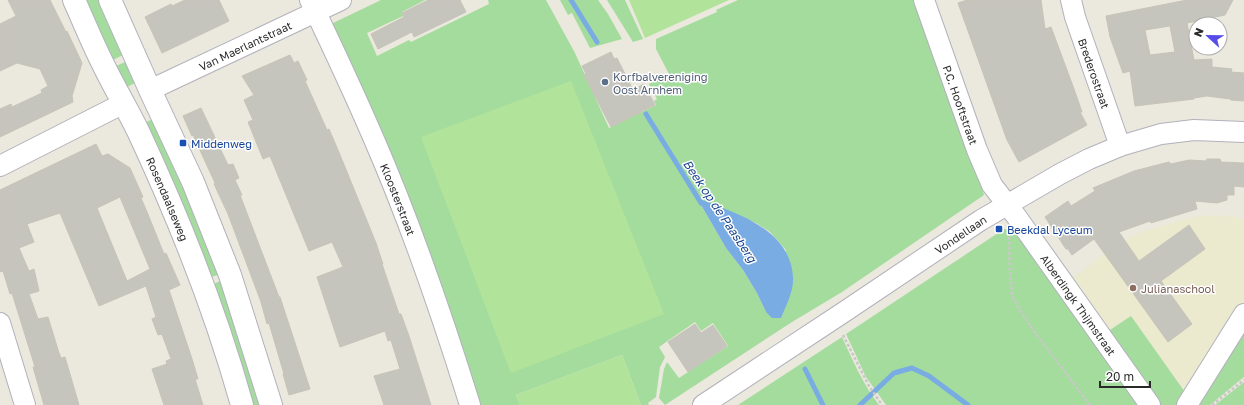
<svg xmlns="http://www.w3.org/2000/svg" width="1244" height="405" viewBox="0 0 1244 405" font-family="'Golos Text',sans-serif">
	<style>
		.education { fill: #ebe9ce }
		.green { fill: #a4dc9e; fill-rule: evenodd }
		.pitch { fill: #b2e39b }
		.water { fill: #79ace3 }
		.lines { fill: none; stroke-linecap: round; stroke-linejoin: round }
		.stream { stroke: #79ace3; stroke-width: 5 }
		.building { fill: #c6c5bd; stroke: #c6c4b7; fill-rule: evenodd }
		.street-casing { stroke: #b2b1bc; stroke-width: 22 }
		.secondary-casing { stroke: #b2b1bc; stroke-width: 24 }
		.path { stroke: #c8c8c8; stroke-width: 2.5; stroke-dasharray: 3 2; stroke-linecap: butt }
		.street { stroke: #fff; stroke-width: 20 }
		.secondary { stroke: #fff; stroke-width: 22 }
		.service-dot { fill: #5c6f8a; stroke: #fff; stroke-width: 1.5 }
		.transit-dot { fill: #1a4fb4; stroke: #fff; stroke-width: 1.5 }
		.education-dot { fill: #8d6e63; stroke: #fff; stroke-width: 1.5 }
		.labels { text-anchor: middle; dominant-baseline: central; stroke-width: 3; stroke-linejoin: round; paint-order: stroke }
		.street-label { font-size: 11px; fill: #2a2a2a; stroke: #fff }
		.service-label { font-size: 11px; fill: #4e5e75; stroke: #fff; text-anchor: start }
		.transit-label { font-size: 11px; fill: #164399; stroke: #fff; text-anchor: start }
		.education-label { font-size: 11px; fill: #785e54; stroke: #fff; text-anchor: start }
		.water-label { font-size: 12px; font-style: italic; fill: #19488f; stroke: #fff }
	</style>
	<rect width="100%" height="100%" fill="#ebe8dd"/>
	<polygon class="education" points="1215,215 1244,218 1244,306 1187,395 1131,316 1107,332 1070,280 1118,244 1138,233 1193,217"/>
	<g class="green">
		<polygon points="81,0 103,0 127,53 109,62"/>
		<path d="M381,0h44l-23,12 1,4 -36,17 10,23 32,-16 2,2 78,-38 -1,-4h58l29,53 34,75 47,-23 -2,-4 3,-2 -8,-15 20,-10 -13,-25v-10l61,-27 -1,-2 22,-10h178l63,177 5,18 -142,97 -50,30 -127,83 -6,-7 5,-29 3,-7 12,16 49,-32 -15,-23 -12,8 -6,-9 -36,25 6,10 -5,10 -4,30 -8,6 1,2h-8l-19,-50 -106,40 4,10h-43l-148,-380zM697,198l59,25 14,9 16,18 -20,62 -9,-19 -14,-23 -17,-22z"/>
		<polygon points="560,0 598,0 608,14 622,39 590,48 572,13 568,15"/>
		<polygon points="607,0 625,0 643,39 633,42"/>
		<polygon points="130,60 135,83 127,87 111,68"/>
		<polygon points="155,118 223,273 209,278 142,124"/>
		<polygon points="1004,229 1009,229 1015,231 1143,405 886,405 866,377 846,334"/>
		<polygon points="225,279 266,405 248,405 211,285"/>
		<polygon points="1131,316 1187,395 1180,405 1159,405 1107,332"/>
		<polygon points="1244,323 1244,377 1210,405 1194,405"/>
		<path d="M842,337c11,24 21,47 37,68h-141z"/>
		<polygon points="1244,382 1244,405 1215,405"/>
	</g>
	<g class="pitch">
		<polygon points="629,0 729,0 645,38"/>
		<polygon points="571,81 664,314 511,373 421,137"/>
		<polygon points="622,355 641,405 520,405 516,395"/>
	</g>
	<path class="water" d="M697,198c38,15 93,30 96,79 1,14 -7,28 -12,41h-9l-6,-6 -9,-19 -14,-23 -17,-22z"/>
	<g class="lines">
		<g class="stream">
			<polyline points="571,0 597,42"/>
			<polyline points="646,114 701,203"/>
			<polyline points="805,369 823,405"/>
			<polyline points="860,405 894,373 912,368 929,376 968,405"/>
		</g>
	</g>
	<g class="building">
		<polygon points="8,0 50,0 66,32 67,31 82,63 72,96 73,102 0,137 0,109 11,104 12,107 42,93 41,90 48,86 40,69 17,63 0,71 0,24 16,16"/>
		<polygon points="185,0 219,0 229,21 162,53 145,17 171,4 172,6"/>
		<polygon points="428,0 460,0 466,12 414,37 412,32 378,49 371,34 404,17 402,13"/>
		<polygon points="967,0 1041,0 1045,29 1051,27 1074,89 1082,112 1080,112 1087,125 1019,162 1007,140 958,3"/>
		<path d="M1187,0h46l-8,15 -38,8 7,37 18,-1v8l20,2 -1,3 13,1v28l-13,-1 -1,-1 -23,-3 -13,2v1l-59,7 -5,-35 -7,2 -13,-36 -4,-21zM1170,26l5,26 -25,3 -5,-25z"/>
		<polygon points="611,52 614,59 617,58 633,90 644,84 655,105 611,127 584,75 586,74 582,66"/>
		<polygon points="290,55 294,63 298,61 307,80 305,81 327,130 329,129 338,150 376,243 383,264 382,264 399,314 401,314 409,336 431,405 384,405 374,376 400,369 391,340 388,341 385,331 340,347 317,277 343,267 332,242 309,251 270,156 263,159 248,122 253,120 244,100 254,95 242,76"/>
		<polygon points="201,108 228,165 233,164 239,178 235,180 242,195 240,195 279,297 280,297 310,389 289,395 283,374 284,374 269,323 267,324 261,302 228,214 214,184 215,183 193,135 192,136 183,116"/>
		<path d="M96,144l6,12 6,-2 22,14 13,29 -2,1 6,14 17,42 2,-1 14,32 -11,5 24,72 5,17h-3l8,26h-39l-12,-36 15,-5 -1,-3 5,-2 -9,-25 -4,1 -6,-16 4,-2 -10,-31 -47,20 -39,-93 -33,11 7,18 -15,6 10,23 5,-2 5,22 -10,3 9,25 10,-2 11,36 2,5 4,-1 14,48h-35l-11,-38h2l-23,-74 -2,1 -7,-23 -3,1v-82zM120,197l30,72 -23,12 -30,-73z"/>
		<polygon points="1207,159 1220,159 1221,162 1244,163 1244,187 1234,186 1234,195 1227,195 1227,200 1217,203 1195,201 1197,209 1151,223 1150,221 1119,232 1139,261 1189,225 1205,249 1161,281 1192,324 1168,342 1094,239 1072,255 1068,249 1066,249 1045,217 1068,201 1071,206 1095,191 1093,188 1134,171 1169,162 1171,164 1189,160 1206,161"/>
		<polygon points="695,324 701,333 713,325 727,346 688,372 668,342"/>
	</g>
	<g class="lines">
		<defs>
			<g id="street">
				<path id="s1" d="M310,0c22,46 43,91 63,137 38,87 69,178 97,268"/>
				<path id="s2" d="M924,0l53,150 15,35 24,31 134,189"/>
				<path id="s3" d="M1071,0l4,17 45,129"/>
				<path id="s4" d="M150,90l191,-90"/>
				<polyline points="0,166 124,103"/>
				<polyline points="0,323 25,405"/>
				<path id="s5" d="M703,405l138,-91 140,-94 79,-46 29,-15 31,-13 41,-12 33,-4 50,2"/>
				<polyline points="1187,405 1244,314"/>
			</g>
			<g id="secondary">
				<path id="s6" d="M74,0c10,22 19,45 30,66 11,23 24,44 35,67 41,88 77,179 103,272"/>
				<polyline points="110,0 150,90 193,182 230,275 271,405"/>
			</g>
		</defs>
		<use href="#street" class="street-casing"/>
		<use href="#secondary" class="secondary-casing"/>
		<g class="path">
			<polyline points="1009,237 1010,272 1012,295 1018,307 1036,334 1090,405"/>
			<polyline points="843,335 869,386 882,405"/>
			<polyline points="1212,405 1244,380"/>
		</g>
		<use href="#street" class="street"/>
		<use href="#secondary" class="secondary"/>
	</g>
	<circle class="service-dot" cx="605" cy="82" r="4"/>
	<g class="transit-dot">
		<rect x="179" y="139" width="8" height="8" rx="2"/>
		<rect x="995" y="225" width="8" height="8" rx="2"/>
	</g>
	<circle class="education-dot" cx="1133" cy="288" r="4"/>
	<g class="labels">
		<g class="street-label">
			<text stroke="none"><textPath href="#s4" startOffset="105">Van Maerlantstraat</textPath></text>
			<text stroke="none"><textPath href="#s3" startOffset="77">Brederostraat</textPath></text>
			<text stroke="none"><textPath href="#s2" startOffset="111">P.C. Hooftstraat</textPath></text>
			<text stroke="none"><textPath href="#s6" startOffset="220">Rosendaalseweg</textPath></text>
			<text stroke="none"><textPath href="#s1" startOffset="218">Kloosterstraat</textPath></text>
			<text stroke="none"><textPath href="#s5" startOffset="309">Vondellaan</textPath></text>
			<text stroke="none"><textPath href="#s2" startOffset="345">Alberdingk Thijmstraat</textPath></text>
		</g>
		<g class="service-label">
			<text x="613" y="76">Korfbalvereniging<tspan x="613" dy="13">Oost Arnhem</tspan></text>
		</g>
		<g class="transit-label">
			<text x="191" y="143">Middenweg</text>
			<text x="1007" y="229">Beekdal Lyceum</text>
		</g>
		<g class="education-label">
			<text x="1141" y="288">Julianaschool</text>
		</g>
		<g class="water-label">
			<text transform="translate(720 211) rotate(56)">Beek op de Paasberg</text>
		</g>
	</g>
	<g transform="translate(1208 36) rotate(292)"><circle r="19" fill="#ffffff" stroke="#aaaaaa"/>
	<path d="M0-3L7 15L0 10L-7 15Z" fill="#574ce9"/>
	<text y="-6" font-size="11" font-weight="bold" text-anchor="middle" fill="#2a2a2a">N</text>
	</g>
	<path d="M1100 381v6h50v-6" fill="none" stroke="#2a2a2a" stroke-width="2"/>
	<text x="1106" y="381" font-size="12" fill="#2a2a2a" stroke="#ffffff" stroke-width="3" paint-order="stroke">20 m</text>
</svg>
